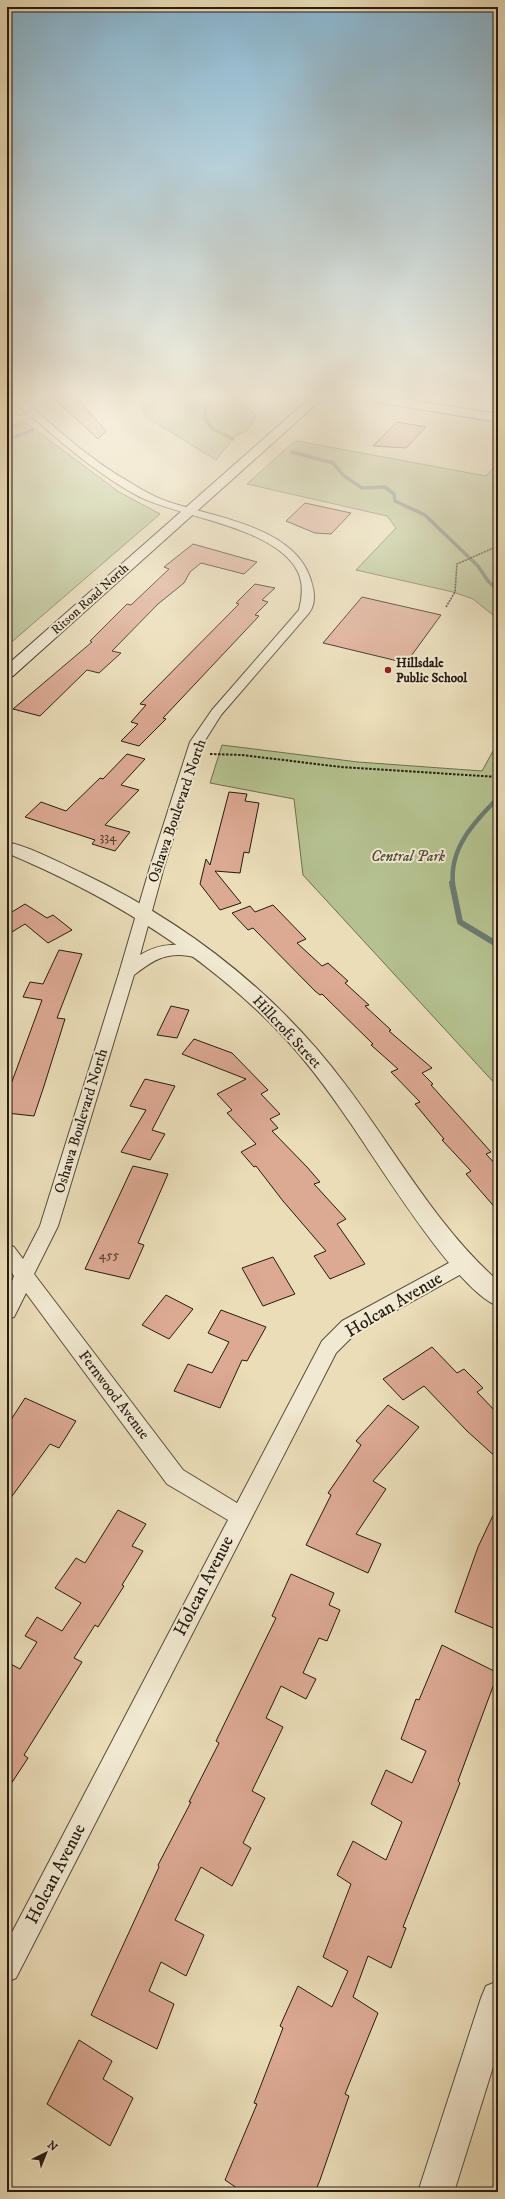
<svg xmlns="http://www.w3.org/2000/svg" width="505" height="2199" viewBox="0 0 505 2199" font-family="'IM FELL DW Pica',serif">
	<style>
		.green { fill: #b5c290; stroke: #6e6e50 }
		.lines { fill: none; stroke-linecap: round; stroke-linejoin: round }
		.stream-far2 { stroke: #6a7b72; stroke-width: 3.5 }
		.stream-far1 { stroke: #6a7b72; stroke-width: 4.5 }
		.stream { stroke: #6a7b72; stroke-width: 6 }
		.building { fill: #dca993; stroke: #261b11 }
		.service-casing { stroke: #574c3b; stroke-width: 6 }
		.minor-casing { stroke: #574c3b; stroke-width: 2 }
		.tertiary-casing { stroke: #574c3b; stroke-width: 2 }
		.secondary-casing { stroke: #261b11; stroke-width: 2 }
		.path-far1 { stroke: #261b11; stroke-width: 1.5; stroke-dasharray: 2 1; stroke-linecap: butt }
		.path { stroke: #261b11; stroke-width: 2; stroke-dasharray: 2.5 1.5; stroke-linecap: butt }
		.service { stroke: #f1e9d1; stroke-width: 5 }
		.minor { fill: #f1e9d1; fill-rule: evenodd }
		.tertiary { fill: #f1e9d1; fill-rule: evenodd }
		.secondary { fill: #f1e9d1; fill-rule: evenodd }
		.poi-dot { fill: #8f2418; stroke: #f1e9d1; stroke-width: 1.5 }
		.labels { text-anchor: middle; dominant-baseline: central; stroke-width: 4; stroke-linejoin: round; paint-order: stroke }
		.far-street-label { font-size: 13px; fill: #261b11; stroke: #f1e9d1 }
		.far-poi-label { font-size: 13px; font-weight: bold; fill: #261b11; stroke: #f1e9d1; text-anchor: start }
		.number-label { font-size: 13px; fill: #543e32 }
		.street-label { font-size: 15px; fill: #261b11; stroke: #f1e9d1 }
		.park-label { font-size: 15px; font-style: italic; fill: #514d37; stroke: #f1e9d1 }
		.near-street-label { font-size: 18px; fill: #261b11; stroke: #f1e9d1 }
	</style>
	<rect width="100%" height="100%" fill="#eaddb8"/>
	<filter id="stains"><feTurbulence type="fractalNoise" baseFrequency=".005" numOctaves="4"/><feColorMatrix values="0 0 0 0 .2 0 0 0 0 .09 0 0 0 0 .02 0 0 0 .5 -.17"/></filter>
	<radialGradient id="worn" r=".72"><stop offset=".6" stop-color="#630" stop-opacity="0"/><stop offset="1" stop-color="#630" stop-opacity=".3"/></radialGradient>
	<g class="green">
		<polygon points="145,398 237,398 257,416 247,431 235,436 216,460 146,417 140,401"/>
		<polygon points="25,422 119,492 160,514 7,646 7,427"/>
		<polygon points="297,441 486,476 498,462 498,619 473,599 453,592 356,570 396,528 387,516 247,484 289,446"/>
		<polygon points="498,742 498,1087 303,875 294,799 210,783 222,745 358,762 482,771"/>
	</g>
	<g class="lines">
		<g class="stream-far2">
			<polyline points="210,398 206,406 205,419 213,429 233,439"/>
			<polyline points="7,440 32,430"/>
			<polyline points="292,452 333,463 343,475 362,488 385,487 394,494 395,501 425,515 478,566 488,581 498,590"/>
		</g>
		<path class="stream-far1" d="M453,884c-4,-36 22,-63 45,-86"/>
		<polyline class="stream" points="452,883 460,922 498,945"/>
	</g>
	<g class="building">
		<polygon points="53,398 77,398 106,431 98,439"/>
		<polygon points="397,422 426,427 406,448 373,446"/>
		<polygon points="305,503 351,513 331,534 315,533 286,521"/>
		<polygon points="193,544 257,562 244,574 201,563 190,572 184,583 158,604 112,651 121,653 99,673 87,670 40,716 13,709 92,642 90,641 127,604 131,605 169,569 164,567"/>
		<polygon points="255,584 275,588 262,600 268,602 255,615 259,616 163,718 166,719 139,746 121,741 138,724 131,722 146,705 140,704 239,604 236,603"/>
		<polygon points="362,597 441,615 406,663 323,643"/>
		<polygon points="127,754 145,759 121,785 139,790 105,825 130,832 115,851 92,844 95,840 25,817 41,802 66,811 100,778 103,779"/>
		<polygon points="229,792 247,794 245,801 259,803 249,853 244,852 240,873 215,871 241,903 220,910 200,884 206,859 210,865"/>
		<polygon points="25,904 47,918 53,915 72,930 48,943 25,924 7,935 7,915"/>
		<polygon points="273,905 306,939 297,943 322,966 328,963 348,981 345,983 369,1005 365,1006 391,1030 389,1031 432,1068 422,1073 433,1084 431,1085 491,1152 486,1154 498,1167 498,1211 466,1174 471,1171 442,1140 444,1139 415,1104 420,1102 391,1072 398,1069 371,1045 373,1044 322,994 320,995 315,991 253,928 248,930 232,913 250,906 255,912"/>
		<polygon points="59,950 82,954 57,1018 65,1019 44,1086 34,1116 7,1113 7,1095 42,1000 23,997 30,982 43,984"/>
		<polygon points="171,1006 189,1010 177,1038 157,1035"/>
		<polygon points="194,1039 232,1053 268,1090 261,1094 280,1114 270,1119 278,1128 272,1131 307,1167 320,1182 314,1184 346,1219 337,1224 365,1264 330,1279 314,1256 326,1251 283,1201 256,1166 254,1167 241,1152 256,1144 227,1113 232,1110 217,1094 246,1079 182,1054"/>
		<polygon points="145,1079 175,1086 152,1130 165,1134 150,1160 121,1152 146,1110 130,1106"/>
		<polygon points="133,1166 168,1174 138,1243 144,1245 129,1279 85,1269"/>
		<polygon points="273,1257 295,1294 263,1306 242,1268"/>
		<polygon points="166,1295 193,1309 169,1339 142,1325"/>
		<polygon points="221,1310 266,1327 247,1361 242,1360 220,1408 174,1391 188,1364 212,1373 229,1342 208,1333"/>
		<polygon points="432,1347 457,1373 464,1369 483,1388 477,1392 498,1414 498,1459 467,1431 424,1386 403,1400 383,1379"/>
		<polygon points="25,1398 76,1421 59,1448 50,1444 7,1503 7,1426"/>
		<polygon points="388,1405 419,1427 373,1481 386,1489 356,1534 381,1544 368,1573 306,1545 331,1495 328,1493 361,1445 356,1441"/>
		<polygon points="498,1505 498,1630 455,1612 478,1547"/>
		<polygon points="118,1510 146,1524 132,1546 143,1551 122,1585 124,1586 98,1627 95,1625 74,1658 82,1662 24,1755 28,1758 7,1790 7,1662 20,1669 37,1642 25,1636 37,1617 62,1631 81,1603 55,1588 76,1558 85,1563"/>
		<polygon points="291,1574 334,1593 329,1605 340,1610 327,1641 319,1638 303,1673 316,1679 306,1699 281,1686 266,1718 283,1727 252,1791 265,1798 243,1843 251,1848 232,1886 201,1867 175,1920 204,1935 186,1976 161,1962 149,1991 174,2004 157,2049 91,2015 159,1867 158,1865 191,1802 189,1802 219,1743 216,1741 276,1618 272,1616"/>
		<polygon points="442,1645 498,1673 458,1781 460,1783 403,1927 406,1928 391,1968 368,1956 353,1997 378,2013 345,2094 349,2096 320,2180 315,2192 243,2192 225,2180 257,2104 254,2103 283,2028 280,2026 298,1986 332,2007 348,1971 323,1957 351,1884 337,1875 353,1841 386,1860 402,1822 371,1804 386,1770 412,1783 426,1751 401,1739 416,1699 419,1700"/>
		<polygon points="79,2040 112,2061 103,2079 133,2098 110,2146 47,2104"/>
	</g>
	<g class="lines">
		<defs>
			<polyline id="service" points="7,421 34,415"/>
			<path id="minor" d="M10,398h11c35,30 70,63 110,85 13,8 27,16 41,20 46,15 127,25 140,81 3,10 3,21 -3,29l-88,102 -17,27 -40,125 -24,88c21,-13 41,-12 65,-6l5,1 3,4 -3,4c-7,2 -14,-1 -21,-2 -24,-4 -37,5 -55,19l-76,251 -24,48 149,196 54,33 85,-162 20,-20 116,-63 7,-3 7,3 2,5 -2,5 -116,65 -20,20 -320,625 -9,4v-40l221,-422 -61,-36 -141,-191 -12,24 -7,2v-25l7,-18 -7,-10v-22l7,3 9,12 17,-33 79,-253 31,-106 40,-125 22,-32 87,-100c3,-12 5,-25 -1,-38 -22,-45 -115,-54 -158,-75 -37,-19 -71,-48 -102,-75 -9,-8 -20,-15 -28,-24z"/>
			<g id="tertiary">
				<path d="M7,842c26,6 51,20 75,31 103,49 194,119 263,211 50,66 91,142 153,197v25c-41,-14 -121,-145 -149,-185 -21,-31 -44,-62 -70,-89 -77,-80 -170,-136 -272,-179z"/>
				<polygon points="498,1981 498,2051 454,2192 418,2192 481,1998 486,1986"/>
			</g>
			<g id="secondary">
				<polygon points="310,398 323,398 13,676 7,678 7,665"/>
				<polygon points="369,398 397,398 498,414 498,422 375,402"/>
			</g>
		</defs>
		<use href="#service" class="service-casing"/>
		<use href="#minor" class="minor-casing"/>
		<use href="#tertiary" class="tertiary-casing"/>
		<use href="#secondary" class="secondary-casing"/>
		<polyline class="path-far1" points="446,607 455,592 457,564 498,546"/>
		<polyline class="path" points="210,754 242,755 341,767 498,777"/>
		<use href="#service" class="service"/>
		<use href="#minor" class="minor"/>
		<use href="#tertiary" class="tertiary"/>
		<use href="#secondary" class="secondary"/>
	</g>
	<linearGradient id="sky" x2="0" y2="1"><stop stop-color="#88b7d3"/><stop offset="0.56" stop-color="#f6f0df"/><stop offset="1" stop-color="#f6f0df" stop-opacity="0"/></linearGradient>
	<rect width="505" height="706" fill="url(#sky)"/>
	<circle class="poi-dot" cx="388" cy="670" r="4"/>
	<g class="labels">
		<g class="far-street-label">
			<text transform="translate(90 599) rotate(-42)">Ritson Road North</text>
		</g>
		<g class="far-poi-label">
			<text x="396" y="663">Hillsdale<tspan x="396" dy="15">Public School</tspan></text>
		</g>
		<g class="number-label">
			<text x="108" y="837">334</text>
			<text x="109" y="1255">455</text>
		</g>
		<g class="street-label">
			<text transform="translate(177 811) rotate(-71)">Oshawa Boulevard North</text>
			<text transform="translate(287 1032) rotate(47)">Hillcroft Street</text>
			<text transform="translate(81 1121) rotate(-73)">Oshawa Boulevard North</text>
			<text transform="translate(114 1395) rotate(53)">Fernwood Avenue</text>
		</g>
		<g class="park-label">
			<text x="408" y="856">Central Park</text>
		</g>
		<g class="near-street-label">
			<text transform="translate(394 1305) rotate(-31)">Holcan Avenue</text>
			<text transform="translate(204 1586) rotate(-63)">Holcan Avenue</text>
			<text transform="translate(56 1874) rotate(-63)">Holcan Avenue</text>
		</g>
	</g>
	<rect width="505" height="2199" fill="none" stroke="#eaddb8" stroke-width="24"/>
	<rect x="8" y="8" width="489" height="2183" fill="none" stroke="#261b11" stroke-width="2"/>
	<rect x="12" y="12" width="481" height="2175" fill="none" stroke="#261b11"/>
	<g transform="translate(46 2153) rotate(43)" stroke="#f1e9d1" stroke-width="3" paint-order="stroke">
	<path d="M0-3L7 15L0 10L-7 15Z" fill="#261b11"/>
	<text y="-6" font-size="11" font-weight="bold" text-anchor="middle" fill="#261b11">N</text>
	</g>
	<rect width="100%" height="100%" filter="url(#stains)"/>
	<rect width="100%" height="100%" fill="url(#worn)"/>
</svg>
